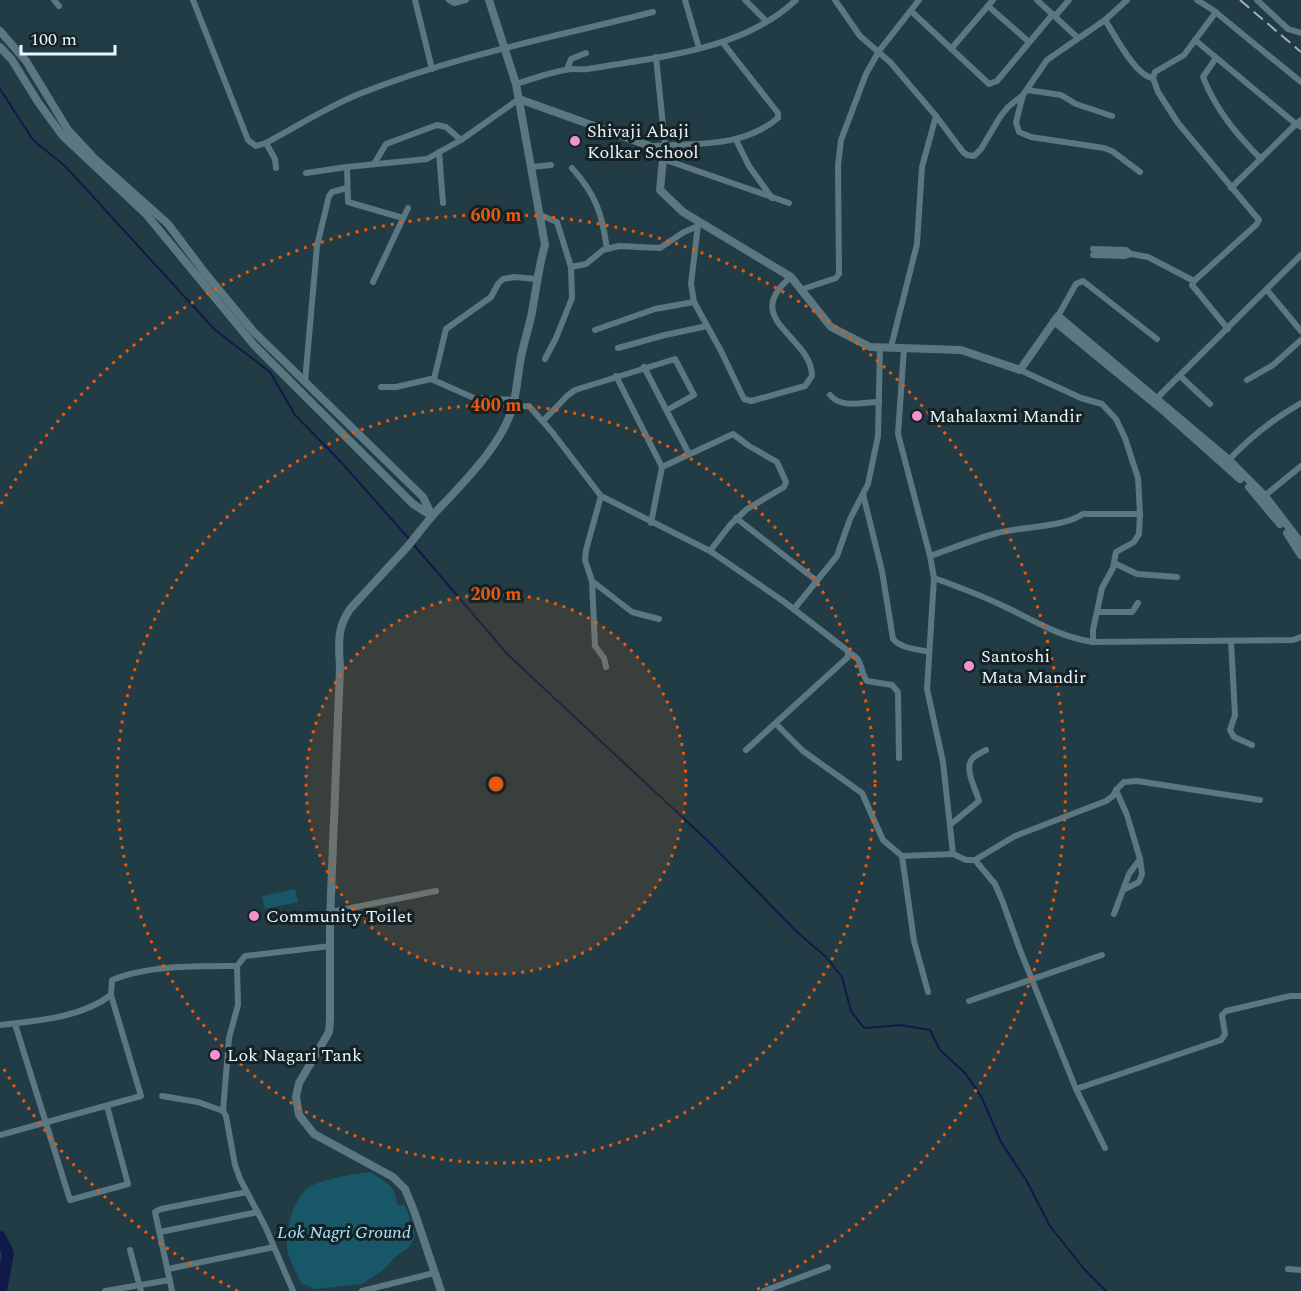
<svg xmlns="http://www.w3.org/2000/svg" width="1301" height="1291" viewBox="0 0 1301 1291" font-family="Spectral,serif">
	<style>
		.green { fill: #185768 }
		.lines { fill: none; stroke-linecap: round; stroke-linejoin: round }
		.stream { stroke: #0f1a4a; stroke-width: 2 }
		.river { stroke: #0f1a4a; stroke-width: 12 }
		.minor { stroke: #5b7781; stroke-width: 6 }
		.tertiary { stroke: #5b7781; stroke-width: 8 }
		.secondary { stroke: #5b7781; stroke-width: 8 }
		.rail { stroke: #a0b3bb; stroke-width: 2; stroke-dasharray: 12 6; stroke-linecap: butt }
		.ring { fill: none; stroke: #e8590c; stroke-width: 3; stroke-dasharray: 3 6 }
		.poi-dot { fill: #f591d2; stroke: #152125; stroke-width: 2 }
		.labels { text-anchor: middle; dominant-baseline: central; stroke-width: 6; stroke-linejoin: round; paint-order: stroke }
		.poi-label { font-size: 18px; fill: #e8f7fd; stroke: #152125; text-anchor: start }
		.park-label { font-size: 18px; font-style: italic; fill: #a6e7fd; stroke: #152125 }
		.centre { fill: #e8590c; stroke: #152125; stroke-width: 3 }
		.ring-label { font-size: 18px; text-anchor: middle; font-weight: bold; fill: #e8590c; stroke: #152125; stroke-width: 6; stroke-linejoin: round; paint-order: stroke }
	</style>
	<rect width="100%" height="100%" fill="#213c45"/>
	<g class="green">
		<polygon points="295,889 298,902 265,909 262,896"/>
		<path d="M371,1172c15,11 25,13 26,33h8l5,14 -5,8 9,2 1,8 -6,10 -15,11 -12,13 -20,13 -47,5 -14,-6c-4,-10 -13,-24 -14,-35 -1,-20 5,-46 21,-60 10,-8 50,-15 63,-16z"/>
	</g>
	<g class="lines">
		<g class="stream">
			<polyline points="0,89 33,140 65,166 215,330 270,372 295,415 341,462 410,540"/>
			<polyline points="413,544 508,655 708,841 797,932 826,957 842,977 851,1011 864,1028 901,1025 930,1030 940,1050 965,1073 981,1096 1001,1142 1026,1180 1050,1226 1084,1269 1106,1291"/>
		</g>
		<polyline class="river" points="0,1237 8,1253 1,1291"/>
		<g class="minor">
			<polyline points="54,0 59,6"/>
			<path d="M193,0l55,140 8,6 10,-3c30,-16 61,-36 93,-49 95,-38 195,-57 294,-82"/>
			<polyline points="415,0 432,69"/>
			<polyline points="449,0 454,3 466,0"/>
			<polyline points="685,0 699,48"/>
			<polyline points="745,0 766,21"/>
			<polyline points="835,0 860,36 890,62 936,116 922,167 917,244 891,347"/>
			<polyline points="1037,0 1078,38"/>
			<polyline points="1197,0 1213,10 1301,82"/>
			<polyline points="1257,0 1288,29 1301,33"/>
			<polyline points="988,6 1029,42"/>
			<polyline points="911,11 989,84 997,81 1053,14"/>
			<polyline points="1216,12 1184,55 1155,72 1153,78 1158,92 1178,123 1259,220 1256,225 1194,281 1192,285 1228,329"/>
			<polyline points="1055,16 1069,0"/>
			<path d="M1105,20c10,15 30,56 48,58"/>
			<polyline points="1195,40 1296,124 1231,188"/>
			<polyline points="951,49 993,0"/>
			<polyline points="656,57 665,145"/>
			<path d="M1216,58l-13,19c13,33 33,57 58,82"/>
			<polyline points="567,69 571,59 586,53"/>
			<path d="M516,84c16,-5 32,-11 49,-14 7,-2 15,0 23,-1 69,-12 154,-18 208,-69"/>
			<polyline points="1027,90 1061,95 1076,104 1112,116"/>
			<polyline points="1023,95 1016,122 1019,132 1031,137 1104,148 1112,151 1140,172"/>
			<polyline points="936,116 963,152 967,155 974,156 981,149 1000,117 1008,107 1023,95 1047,60 1105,20 1127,0"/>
			<polyline points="1301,120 1296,124 1301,127"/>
			<polyline points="736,140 749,166 772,198"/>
			<polyline points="266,143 275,159 276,168"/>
			<path d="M653,146c43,-3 90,2 125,-28v-5l-55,-70"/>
			<polyline points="439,152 443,203"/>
			<polyline points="663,159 789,203"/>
			<polyline points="374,164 386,144 437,125 446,127 461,140"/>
			<polyline points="347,167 348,202 403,218"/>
			<polyline points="532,167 551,165"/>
			<path d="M572,168c24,27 30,45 35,81"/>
			<polyline points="306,173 347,167 427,159 461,140 519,99"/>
			<polyline points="540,215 557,222 571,267"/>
			<polyline points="1093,249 1126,250 1131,254 1125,256 1093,255"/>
			<polyline points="1131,254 1148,257 1194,281"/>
			<polyline points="373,282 408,208"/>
			<polyline points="800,290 836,278 839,274 838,166 841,140 866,74 879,51 919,0"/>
			<polyline points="1267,290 1301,331"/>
			<polyline points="694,302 691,284 698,225"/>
			<polyline points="1058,316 1076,284 1083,281 1157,339"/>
			<path d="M595,330l60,-21 39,-7 27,49 23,48 7,2 4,-1 50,-14 7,-10c0,-40 -73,-56 -21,-99"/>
			<polyline points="618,348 665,335 707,326"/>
			<polyline points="904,348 898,434 930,556 934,578 927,689 943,762 953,854 966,860 975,860 1015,836 1106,801 1113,796 1116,790 1127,815 1140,859 1129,874 1114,914"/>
			<polyline points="545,359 556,338 572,298 571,267 586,264 603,250 619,246 660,248 684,232 698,226"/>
			<polyline points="644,367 689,454"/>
			<polyline points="1020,370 1081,398 1102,404 1116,419 1125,438 1138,478 1140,514 1139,534 1134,542 1116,552 1113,568 1102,588 1093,630 1093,642"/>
			<polyline points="616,376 662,467"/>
			<polyline points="1180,376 1210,404"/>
			<polyline points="434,379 446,329 491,297 498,284 503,279 514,277 537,279"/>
			<polyline points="1247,380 1273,365 1301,340"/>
			<polyline points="305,382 317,246 329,196 332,192 347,188"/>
			<polyline points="381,387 396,387 431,379 474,398 514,400"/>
			<path d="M830,395c11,14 33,7 49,7"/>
			<polyline points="1155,400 1301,255"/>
			<polyline points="512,407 529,406 552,432 601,496 710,551 783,601 848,651 848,657 746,750"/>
			<polyline points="543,421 567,396 575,390 675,359 694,395 667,410"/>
			<path d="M1227,462c22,-24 46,-43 74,-59"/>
			<path d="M863,494l19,77 11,68c9,10 24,10 36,13"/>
			<polyline points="601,496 586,550 585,560 592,581 595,646 604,658 606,667"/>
			<polyline points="1262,498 1301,466"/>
			<polyline points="736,518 817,581"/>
			<polyline points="651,523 662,467 733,434 749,446 777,462 786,482 784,487 747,509 730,525 710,551"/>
			<path d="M930,556c23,-8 45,-17 67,-23 26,-7 65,-5 86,-19h57"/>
			<polyline points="1114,563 1137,574 1177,577"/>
			<path d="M934,578c22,8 44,16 65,26 31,14 59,33 94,38l200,-2 8,-3"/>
			<polyline points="592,581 632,612 659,619"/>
			<polyline points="794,609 837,556 850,519 868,484 878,436 880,347"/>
			<polyline points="1097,612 1132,612 1138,603"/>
			<polyline points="1231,641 1235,715 1230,730 1234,737 1252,745"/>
			<path d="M849,653c15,6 10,17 18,28l25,4 6,7 1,66"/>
			<polyline points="776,724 803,751 862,793 883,840 902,856 953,854"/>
			<polyline points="1116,790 1124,782 1137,781 1260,800"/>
			<path d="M950,825l29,-24c-3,-11 -16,-34 -6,-43 3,-3 9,-6 13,-8"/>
			<polyline points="902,856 914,941 928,992"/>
			<polyline points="975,860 995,884 1002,900 1020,950 1076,1089 1105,1148"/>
			<polyline points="1125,889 1139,882 1142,874 1140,859"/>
			<polyline points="331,912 436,891"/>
			<polyline points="969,1001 1102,955"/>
			<polyline points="15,1024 70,1200 128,1184 107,1106"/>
			<path d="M0,1025c36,-4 81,-7 111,-30l1,-15c36,-15 86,-14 125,-14l8,-10 86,-10"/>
			<polyline points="1076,1089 1221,1040 1225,1034 1222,1015 1226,1011 1290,996 1301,996"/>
			<polyline points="162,1096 198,1102 223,1111 226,1116 235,1165 240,1179 265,1226 293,1291"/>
			<polyline points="223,1111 229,1038 238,1005 237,966"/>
			<polyline points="0,1135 141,1096 111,995"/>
			<polyline points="160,1232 258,1212"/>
			<polyline points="130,1250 141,1291"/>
			<polyline points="168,1269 274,1247"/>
			<polyline points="1288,1269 1301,1270"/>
			<polyline points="105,1291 170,1280"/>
			<polyline points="172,1291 155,1212 161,1209 247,1192"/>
			<polyline points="362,1291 434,1273"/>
			<polyline points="764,1291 828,1267"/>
		</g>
		<g class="tertiary">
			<polyline points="519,99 658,149 663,159 660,190 683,212 791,277 831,327 870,347 961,350 1020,370 1058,316 1229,460 1265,496 1301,543"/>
			<polyline points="1054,321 1165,412 1240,479"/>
			<polyline points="1249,487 1280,524"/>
			<path d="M432,516c28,-30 70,-70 81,-110 4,-16 5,-33 8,-49 3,-14 7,-27 10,-40 5,-24 7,-49 14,-72l-29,-161 -27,-84"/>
			<polyline points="1287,533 1301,555"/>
		</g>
		<g class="secondary">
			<polyline points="0,31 26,61 68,130 94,158 168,224 205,273 253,331 423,497 432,516"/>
			<polyline points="0,47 12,60 38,102 62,135 146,214 254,345 413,504 432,516"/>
			<path d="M432,516l-24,30 -58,63c-14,21 -11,35 -10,59l-10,252v99l-1,13 -30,51 -3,14 3,18 15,19 79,43 12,12 9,22 27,80"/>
		</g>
		<polyline class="rail" points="1240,0 1301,52"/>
	</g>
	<circle cx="496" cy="784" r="190" fill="#e8590c" fill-opacity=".12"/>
	<g class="ring">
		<circle cx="496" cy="784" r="190"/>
		<circle cx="496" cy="784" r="379"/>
		<path d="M238 1291A569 569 0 0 1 1 1064M1 504A569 569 0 1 1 754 1291"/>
	</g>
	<g class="poi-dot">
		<circle cx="575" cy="141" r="6"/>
		<circle cx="917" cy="416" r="6"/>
		<circle cx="969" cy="666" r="6"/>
		<circle cx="254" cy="916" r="6"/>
		<circle cx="215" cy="1055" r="6"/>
	</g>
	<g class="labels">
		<g class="poi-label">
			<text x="587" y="131">Shivaji Abaji<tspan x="587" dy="21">Kolkar School</tspan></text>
			<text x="929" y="416">Mahalaxmi Mandir</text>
			<text x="981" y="656">Santoshi<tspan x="981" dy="21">Mata Mandir</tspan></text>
			<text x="266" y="916">Community Toilet</text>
			<text x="227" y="1055">Lok Nagari Tank</text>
		</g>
		<g class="park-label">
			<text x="344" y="1232">Lok Nagri Ground</text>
		</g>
	</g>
	<circle cx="496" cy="784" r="9" class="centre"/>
	<g class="ring-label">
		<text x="496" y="221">600 m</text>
		<text x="496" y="411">400 m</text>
		<text x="496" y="600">200 m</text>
	</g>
	<path d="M21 45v9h94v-9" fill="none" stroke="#e8f7fd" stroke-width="3"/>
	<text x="30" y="45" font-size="18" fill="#e8f7fd" stroke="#152125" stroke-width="4.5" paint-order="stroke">100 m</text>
</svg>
